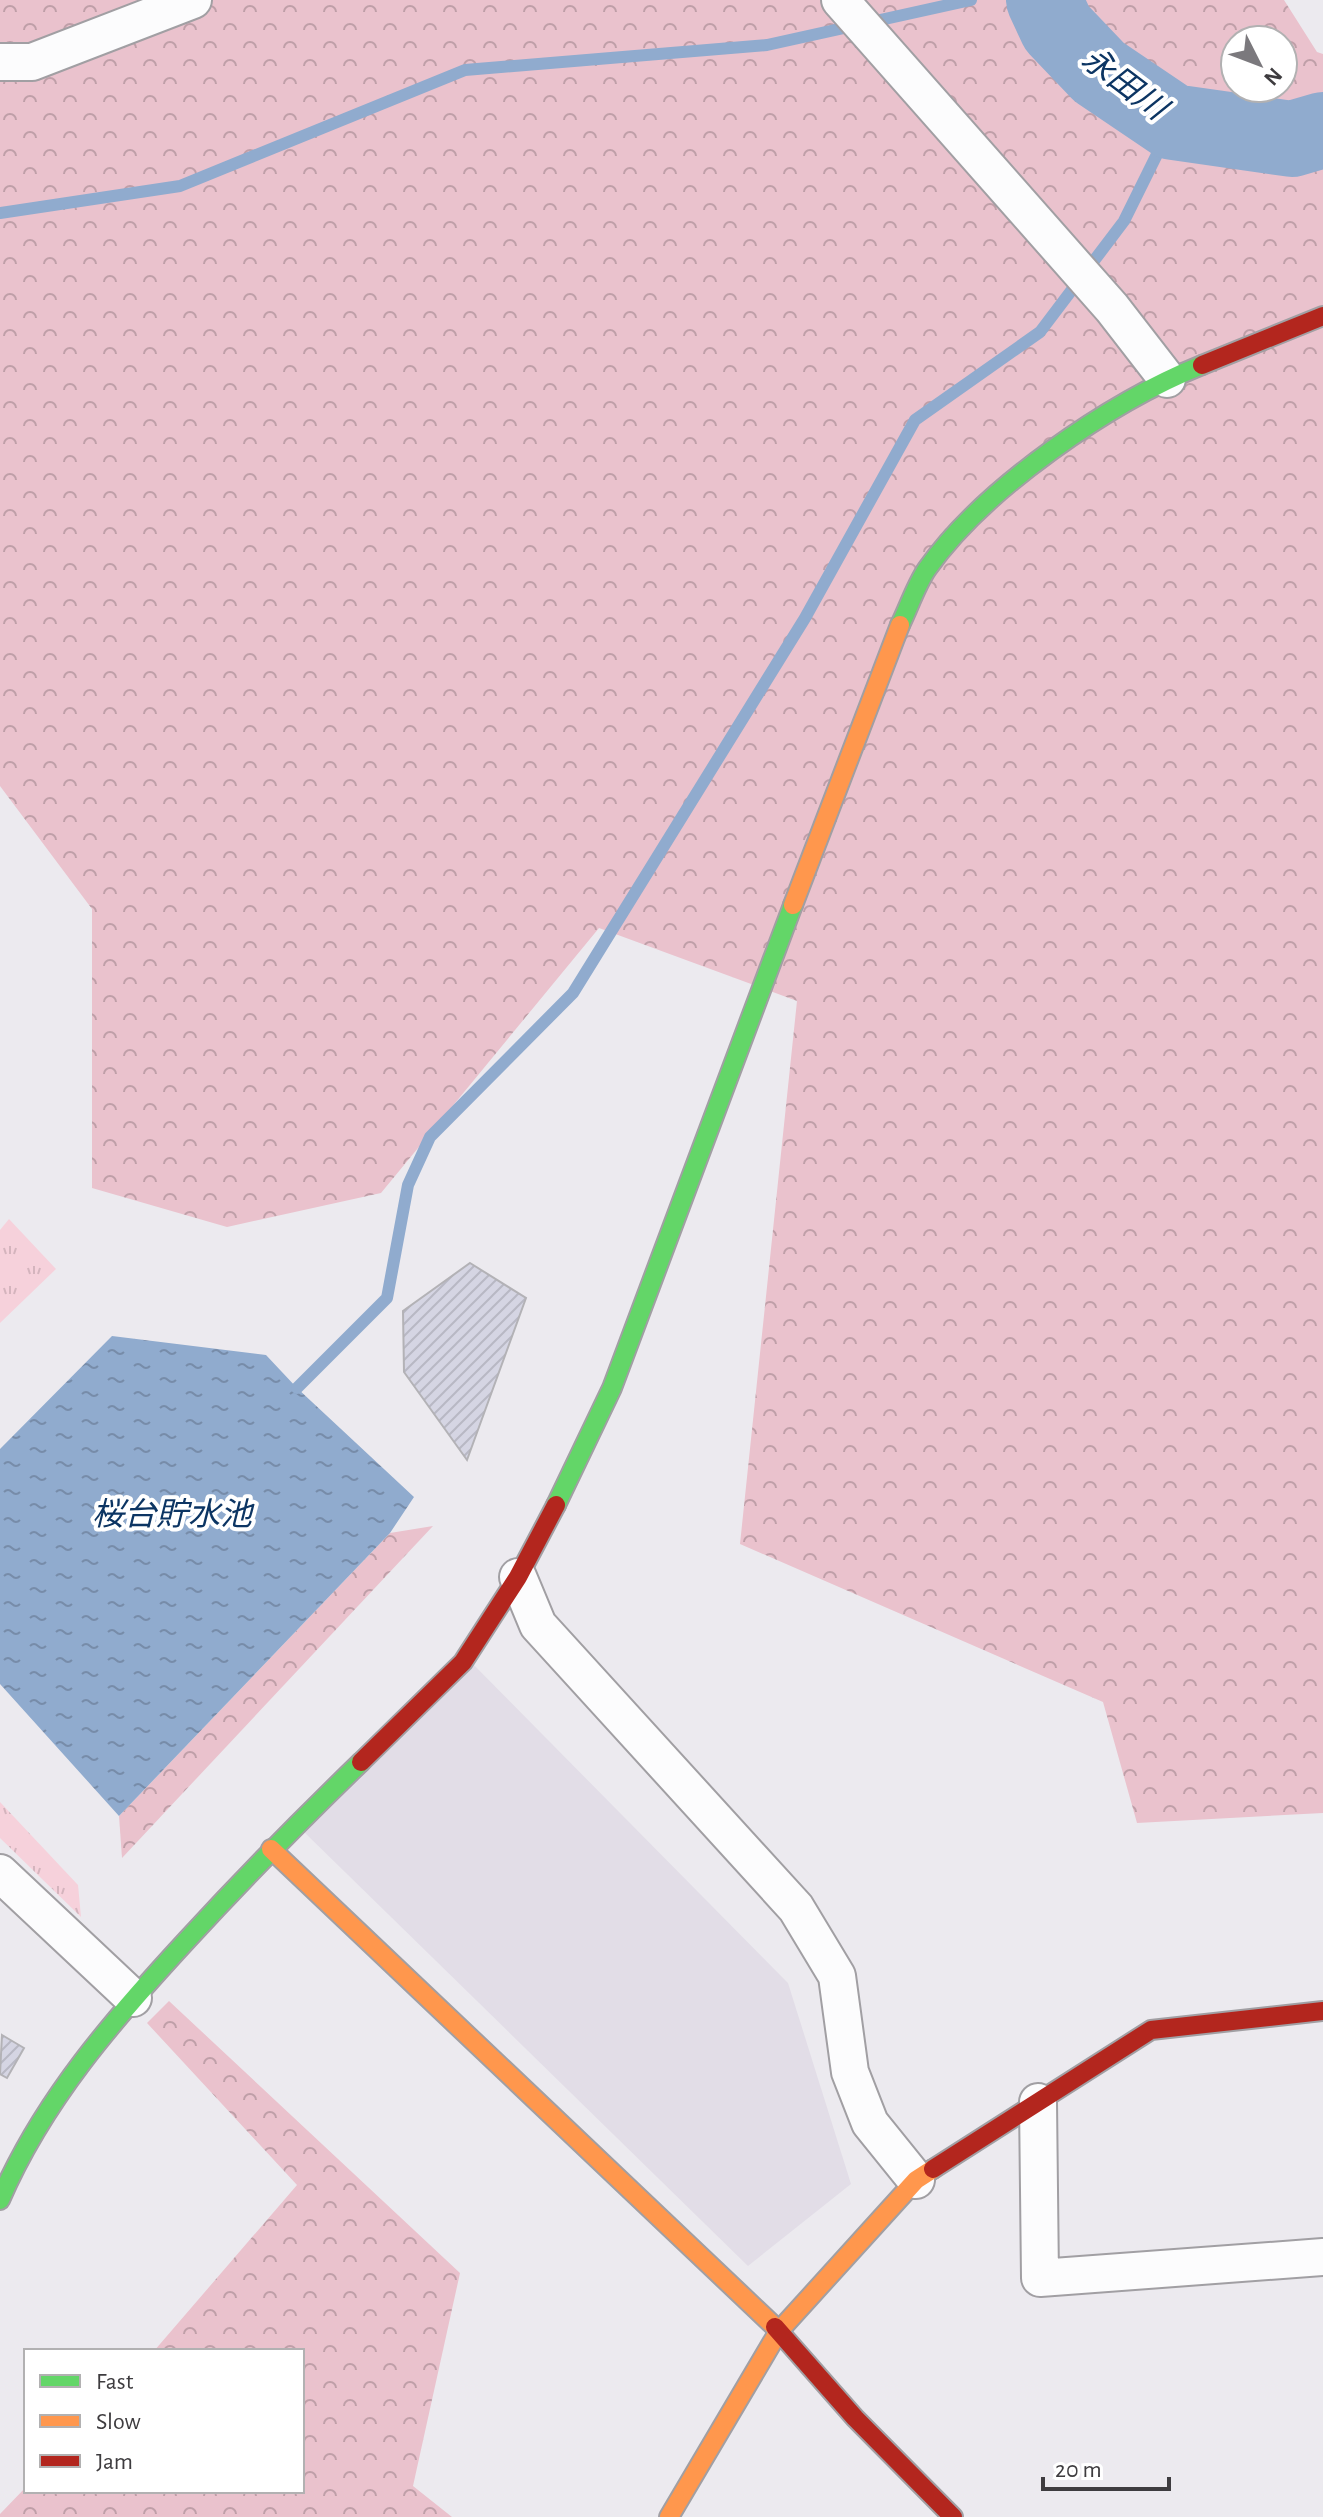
<svg xmlns="http://www.w3.org/2000/svg" width="1323" height="2517" viewBox="0 0 1323 2517" font-family="'Alegreya Sans','Noto Sans JP',sans-serif">
	<style>
		.built { fill: #e2dde7 }
		.grass { fill: url(#grass-tufts) }
		.forest { fill: url(#forest-crowns); fill-rule: evenodd }
		.water { fill: url(#water-ripples) }
		.lines { fill: none; stroke-linecap: round; stroke-linejoin: round }
		.stream { stroke: #90abce; stroke-width: 12 }
		.river { stroke: #90abce; stroke-width: 76 }
		.building { fill: url(#building-hatch); stroke: #b3b2b6; stroke-width: 2 }
		.street-casing { stroke: #a19fa3; stroke-width: 40 }
		.fast-casing { stroke: #a19fa3; stroke-width: 22 }
		.slow-casing { stroke: #a19fa3; stroke-width: 22 }
		.jam-casing { stroke: #a19fa3; stroke-width: 22 }
		.street { stroke: #fcfcfd; stroke-width: 36 }
		.fast { stroke: #63d668; stroke-width: 18 }
		.slow { stroke: #ff974d; stroke-width: 18 }
		.jam { stroke: #b3261e; stroke-width: 18 }
		.labels { text-anchor: middle; dominant-baseline: central; stroke-width: 8; stroke-linejoin: round; paint-order: stroke }
		.water-label { font-size: 32px; font-style: italic; fill: #0c3563; stroke: #fff }
	</style>
	<defs>
		<pattern id="grass-tufts" width="24" height="20" patternUnits="userSpaceOnUse" patternTransform="scale(2)"><rect width="24" height="20" fill="#f6d1db"/><path d="M3 7l-1-3M5 7V3M7 7l1-3M15 17l-1-3M17 17v-4M19 17l1-3" fill="none" stroke="#d4b4bd"/></pattern>
		<pattern id="forest-crowns" width="20" height="18" patternUnits="userSpaceOnUse" patternTransform="scale(2)"><rect width="20" height="18" fill="#eac2cd"/><path d="M2 6a3 3 0 1 1 6 0M12 15a3 3 0 1 1 6 0" fill="none" stroke="#bf9fa8"/></pattern>
		<pattern id="water-ripples" width="26" height="14" patternUnits="userSpaceOnUse" patternTransform="scale(2)"><rect width="26" height="14" fill="#90abce"/><path d="M2 4q2-2 4 0t4 0M15 11q2-2 4 0t4 0" fill="none" stroke="#778ca9"/></pattern>
		<pattern id="building-hatch" width="6" height="6" patternUnits="userSpaceOnUse" patternTransform="scale(2)"><rect width="6" height="6" fill="#d5d5e3"/><path d="M-1 1l2-2M0 6l6-6M5 7l2-2" fill="none" stroke="#b8b8c4"/></pattern>
	</defs>
	<rect width="100%" height="100%" fill="#eceaef"/>
	<polygon class="built" points="463,1654 788,1983 851,2184 748,2266 303,1831"/>
	<g class="grass">
		<polygon points="9,1219 56,1269 0,1323 0,1230"/>
		<polygon points="0,1802 78,1885 81,1917 0,1838"/>
	</g>
	<g class="forest">
		<path d="M0,0h1284l33,52 6,2v1759l-186,10 -34,-121 -363,-158 57,-543 -198,-73 -218,265 -154,34 -135,-39v-279l-92,-123zM1235,40h48v48h-48z"/>
		<polygon points="433,1526 122,1858 119,1816 390,1533"/>
		<polygon points="169,2001 460,2273 413,2486 452,2517 0,2517 0,2514 26,2487 26,2491 302,2491 302,2351 154,2351 297,2185 147,2023"/>
	</g>
	<polygon class="water" points="112,1336 266,1355 297,1388 414,1497 390,1533 119,1816 0,1684 0,1449"/>
	<g class="lines">
		<g class="stream">
			<polyline points="0,213 180,186 465,70 767,45 971,0"/>
			<polyline points="297,1388 387,1298 408,1185 430,1137 573,993 805,618 915,420 1040,332 1124,221 1173,122"/>
		</g>
		<polyline class="river" points="1044,0 1057,28 1099,72 1173,122 1292,139 1323,130"/>
	</g>
	<g class="building">
		<polygon points="470,1263 526,1298 467,1460 404,1372 403,1311"/>
		<polygon points="2,2035 24,2048 7,2078 0,2074"/>
	</g>
	<g class="lines">
		<defs>
			<g id="street">
				<polyline points="840,0 1112,308 1167,379"/>
				<polyline points="0,62 32,62 193,0"/>
				<polyline points="518,1577 538,1625 796,1908 837,1976 850,2072 870,2123 916,2180"/>
				<polyline points="0,1873 133,1998"/>
				<polyline points="1038,2102 1040,2278 1323,2257"/>
			</g>
			<g id="fast">
				<path d="M900,625c9,-18 16,-40 27,-56 57,-81 183,-167 275,-204"/>
				<polyline points="556,1505 612,1388 793,905"/>
				<path d="M0,2200c43,-100 114,-181 187,-260 56,-61 114,-120 174,-178"/>
			</g>
			<g id="slow">
				<polyline points="793,905 900,625"/>
				<polyline points="271,1849 775,2327"/>
				<polyline points="669,2517 779,2331 916,2180 933,2169"/>
			</g>
			<g id="jam">
				<polyline points="1202,365 1323,316"/>
				<polyline points="361,1762 463,1662 518,1577 556,1505"/>
				<polyline points="933,2169 1151,2030 1323,2011"/>
				<polyline points="775,2327 855,2418 953,2517"/>
			</g>
		</defs>
		<use href="#street" class="street-casing"/>
		<use href="#fast" class="fast-casing"/>
		<use href="#slow" class="slow-casing"/>
		<use href="#jam" class="jam-casing"/>
		<use href="#street" class="street"/>
		<use href="#fast" class="fast"/>
		<use href="#slow" class="slow"/>
		<use href="#jam" class="jam"/>
	</g>
	<g class="labels">
		<g class="water-label">
			<text transform="translate(1124 84) rotate(37)">永田川</text>
			<text x="172" y="1515">桜台貯水池</text>
		</g>
	</g>
	<rect x="24" y="2349" width="280" height="144" fill="#ffffff" stroke="#b2b1b2" stroke-width="2"/>
	<rect x="40" y="2375" width="40" height="12" fill="#63d668" stroke="#b2b1b2" stroke-width="2"/>
	<text x="96" y="2389" font-size="24" fill="#3e3c3f">Fast</text>
	<rect x="40" y="2415" width="40" height="12" fill="#ff974d" stroke="#b2b1b2" stroke-width="2"/>
	<text x="96" y="2429" font-size="24" fill="#3e3c3f">Slow</text>
	<rect x="40" y="2455" width="40" height="12" fill="#b3261e" stroke="#b2b1b2" stroke-width="2"/>
	<text x="96" y="2469" font-size="24" fill="#3e3c3f">Jam</text>
	<g transform="translate(1259 64) rotate(132)"><circle r="38" fill="#ffffff" stroke="#b2b1b2" stroke-width="2"/>
	<path d="M0-6L14 30L0 20L-14 30Z" fill="#7b797d"/>
	<text y="-12" font-size="22" font-weight="bold" text-anchor="middle" fill="#3e3c3f">N</text>
	</g>
	<path d="M1043 2477v12h126v-12" fill="none" stroke="#3e3c3f" stroke-width="4"/>
	<text x="1055" y="2477" font-size="24" fill="#3e3c3f" stroke="#ffffff" stroke-width="6" paint-order="stroke">20 m</text>
</svg>
